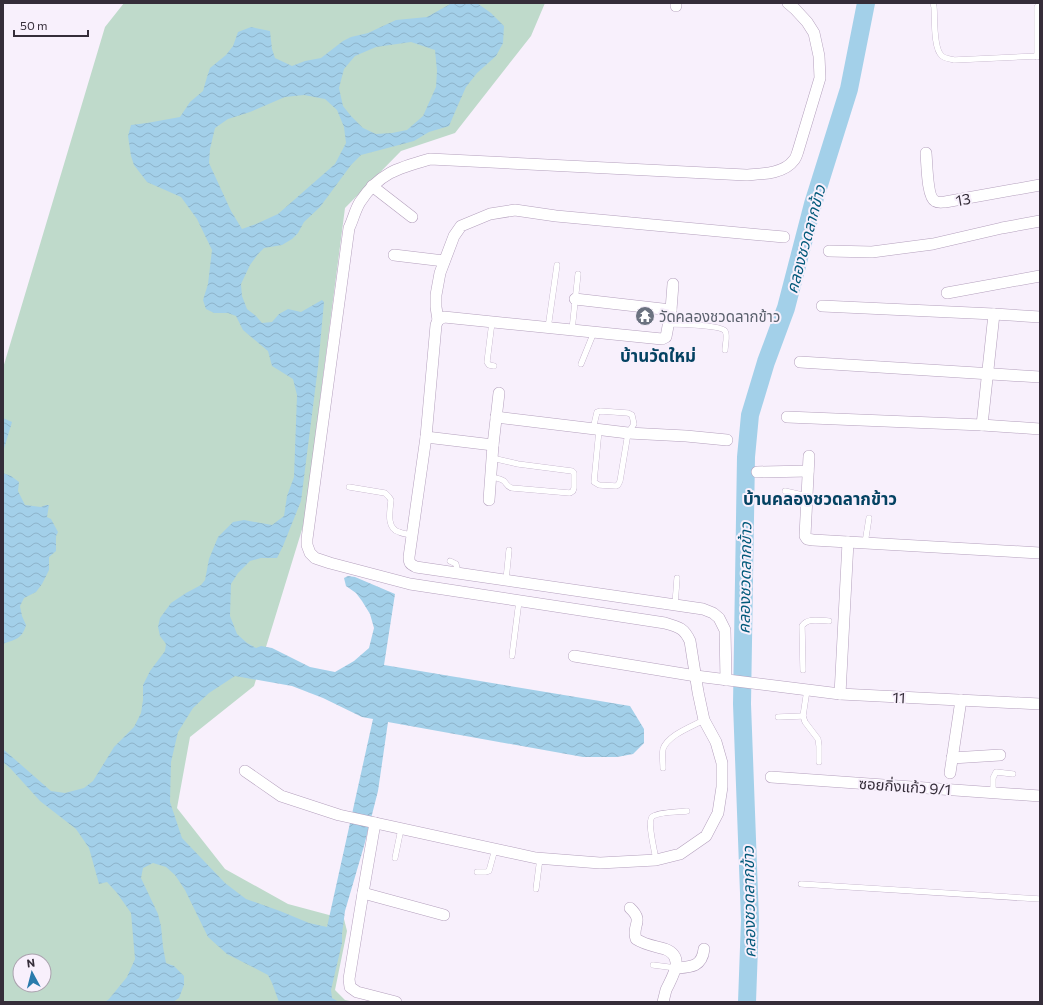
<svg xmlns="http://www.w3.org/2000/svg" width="1043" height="1005" viewBox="0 0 1043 1005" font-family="Commissioner,'Noto Sans Thai',sans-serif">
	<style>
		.grass { fill: #bfdacb; fill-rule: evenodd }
		.water { fill: url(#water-waves); fill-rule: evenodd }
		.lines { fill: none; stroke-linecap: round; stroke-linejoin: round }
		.river { stroke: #a3d0e9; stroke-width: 18 }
		.lane-casing { stroke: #b4a0bd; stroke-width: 6 }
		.street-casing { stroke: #b4a0bd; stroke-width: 12 }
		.lane { stroke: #fff; stroke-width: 5.5 }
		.street { stroke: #fff; stroke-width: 11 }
		.labels { text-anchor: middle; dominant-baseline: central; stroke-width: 4; stroke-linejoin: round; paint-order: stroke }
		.street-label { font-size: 15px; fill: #352d39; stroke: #f8f0fc }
		.worship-label { font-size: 15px; fill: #5b616d; stroke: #f8f0fc; text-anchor: start }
		.water-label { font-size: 16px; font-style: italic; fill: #02597a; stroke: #f8f0fc }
		.quarter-label { font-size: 17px; font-weight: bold; fill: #044262; stroke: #f8f0fc }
	</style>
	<defs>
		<pattern id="water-waves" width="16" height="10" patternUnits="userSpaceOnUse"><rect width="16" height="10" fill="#a3d0e9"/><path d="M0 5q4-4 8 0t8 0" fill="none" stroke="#8db3c9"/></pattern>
	</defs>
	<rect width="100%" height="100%" fill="#f8f0fc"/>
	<path class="grass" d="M124,3h421l-14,33 -76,97 -54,18 -56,57 -41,315 -50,163 -64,51 -13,71 48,61 63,35 56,15 3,12 -12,59 10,10 10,2h-352v-634l102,-341zM20,961h24v24h-24z"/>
	<g class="water">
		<path d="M452,3h25l14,10 13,13 -1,17 -7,13 -19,17 -11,14 -8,18 -9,21 -20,6 -15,9 -53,14 -10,10 -31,42 -16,15 -6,11 -6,6 -10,6 -18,3 -6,6 -8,11 -9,19 1,12 5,13 9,7 6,7 10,-1 7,-8 9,-5 13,3 21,-12 2,2 -6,65 -17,134 -18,45 -6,12h-16l-11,3 -12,12 -7,11 -1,32 7,18 10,9 9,5 5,-2 11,2 38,19 25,5 19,-11 15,-13 5,-20 -4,-14 -8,-13 -6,-8 -10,-7 -2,-8 4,-2 7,1 40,17 -11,71 246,41 14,23v14l-11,11 -16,3h-34l-195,-35 -10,69 -14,55 -19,65 -3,23v9l-11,47 1,8 7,4h-60l-7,-19 -4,-8 -41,-21 -19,-17 -23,-47 -10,-15 -9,-8 -13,-4 -10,5 -2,10 17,36 3,12 2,21 3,16 8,3 10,10v9l-5,13 -6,4h-68l4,-3 18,-22 8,-18 -4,-46 -14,-20 -10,-11 -8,2 -10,-36 -13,-19 -36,-28 -29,-32 -8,-7v-13l48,42 14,2 19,-5 9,-7 21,-34 20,-20 7,-14 2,-13v-15l7,-14 15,-20 1,-7 -6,-8 -2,-9 2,-9 11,-15 15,-10 15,-8 4,-5 4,-21 9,-22 15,-15 11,-2 28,5 12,-9 3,-20 7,-19 3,-82 -4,-16 -21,-13 -4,-15 -25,-21 -7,-14 -8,-3h-14l-8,-4 -3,-9 5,-16 4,-34 -15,-31 -16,-22 -34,-15 -13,-17 -3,-9 -3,-20 3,-11 16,-2 33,-6 10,-15 13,-11 4,-14 3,-9 16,-13 7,-9 5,-14 13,-5 19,4 2,18 3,9 17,8 13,-5 16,-3 22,-17 8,-4 17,-4 28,-13 31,-3zM411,42l24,8 2,21 -1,16 -13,29 -16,14 -15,3 -16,1 -13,-6 -12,-12 -8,-10 -4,-18 5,-19 11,-13 21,-9zM304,95l21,4 12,11 7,17 2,16 -11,21 -57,50 -22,10 -14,5 -11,-18 -22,-48 1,-14 5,-21 13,-9 22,-7 35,-15zM235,676l57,10 31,12 39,19 11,2 -46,208 -18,-4 -29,-12 -34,-12 -21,-16 -43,-45 -12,-36 1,-40 7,-30 15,-24 16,-15z"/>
		<polygon points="3,418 12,422 3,452"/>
		<path d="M3,473l8,3 8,6 -1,9 7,14 16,2 5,-2h3l-2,12 4,2 7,13 -2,4v15l-7,6v13l-7,14 -6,8 -12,6 -4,8 2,10 4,9c-4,14 -10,14 -23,19z"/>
	</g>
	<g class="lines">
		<polyline class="river" points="747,1002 750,920 742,704 746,457 750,415 766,362 786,308 813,204 849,89 866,3"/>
		<defs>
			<g id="lane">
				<path d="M933,3l1,4c1,11 -1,42 8,49 2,2 8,3 12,4l86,-4"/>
				<polyline points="1037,57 1037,7 1040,3"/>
				<polyline points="492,322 487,362 489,365 494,366"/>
				<path d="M668,324c10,0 53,1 57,7 3,4 0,14 0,19"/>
				<polyline points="548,328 557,265"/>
				<polyline points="572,330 578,274"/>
				<polyline points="581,364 594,332"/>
				<polyline points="593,429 597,412 600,411 628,413 632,415 634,424 628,433 620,481 618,485 616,486 599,485 594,482 599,430"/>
				<path d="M490,477c5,1 10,1 14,4 3,3 3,6 8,7l58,5 3,-2 1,-3v-15l-2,-2 -54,-7 -26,-6"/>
				<path d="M349,487l36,6 4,4 2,3c-1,11 -5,28 8,32 4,2 9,2 13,3"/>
				<polyline points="785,491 807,496"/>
				<polyline points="865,543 869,518"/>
				<polyline points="450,561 456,564 458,573"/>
				<polyline points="506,580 509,550"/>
				<polyline points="675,605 677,578"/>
				<polyline points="512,656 519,601"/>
				<path d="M803,670l-1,-44c6,-9 18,-5 27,-5"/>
				<polyline points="807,690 803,716 805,722 818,739 819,746 819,762"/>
				<polyline points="778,717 803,716"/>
				<path d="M663,768c0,-6 -1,-13 0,-19 5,-14 28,-22 41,-29"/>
				<polyline points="993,792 993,778 996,772 1013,774"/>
				<polyline points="395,858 401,829"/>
				<path d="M656,860c-1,-8 -9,-38 -4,-43 5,-5 27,-5 35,-6"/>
				<polyline points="477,872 486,872 489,871 495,849"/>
				<polyline points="801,884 1040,899"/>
				<polyline points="536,889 540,858"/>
				<polyline points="653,965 676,968"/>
			</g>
			<g id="street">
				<polyline points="676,6 676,3"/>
				<path d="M926,153c1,10 1,44 9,48 3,2 7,1 10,1l95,-17"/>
				<polyline points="372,186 412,217"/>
				<polyline points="829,251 872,252 933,244 1002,228 1040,221"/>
				<polyline points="394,255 444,261"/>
				<polyline points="947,293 1040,276"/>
				<polyline points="575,299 671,310"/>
				<polyline points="822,306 994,314 1040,317"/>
				<polyline points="438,320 444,317 662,339 666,337 671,310 673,284"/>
				<polyline points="800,362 1040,377"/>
				<polyline points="496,417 628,433 686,436 727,440"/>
				<polyline points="787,417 982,425 1040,429"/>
				<polyline points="982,425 994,314"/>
				<polyline points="426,437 493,445"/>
				<polyline points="809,456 805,536 807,539 813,540 1040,553"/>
				<polyline points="757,472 808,471"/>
				<polyline points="489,500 493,445 499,393"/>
				<polyline points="574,656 696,676 840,694 1040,704"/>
				<path d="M726,680l-1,-50 -6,-12 -6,-5 -10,-4 -287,-42c-6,-3 -7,-4 -7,-10l17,-120 10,-112 2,-5 -2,-13v-12l4,-22 14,-37 7,-10 29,-12 25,-4 41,6 228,21"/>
				<polyline points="840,694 848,542"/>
				<polyline points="952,758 1000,755"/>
				<path d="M245,771l36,25 58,19 197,43 64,5 56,-3 24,-6 26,-18 12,-23 4,-26v-24l-6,-21 -12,-22 -6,-28 -8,-51c-6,-13 -11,-14 -25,-18l-255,-39 -80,-21 -15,-5 -5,-5 -3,-8v-6l42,-311c4,-8 6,-18 11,-26 19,-29 38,-34 70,-43l316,16c15,-1 38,-1 48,-15 2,-2 3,-6 4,-9l22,-73 -1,-22 -5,-23 -7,-11 -12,-13 -7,-6"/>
				<polyline points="950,773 961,700"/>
				<polyline points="771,777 1040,796"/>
				<polyline points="375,823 363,893 349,979 350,987 357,992 365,994 396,1002"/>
				<polyline points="363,893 444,915"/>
				<path d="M630,908c15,14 1,17 6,31 9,6 19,7 29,10 21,8 7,28 1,41 -1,4 -2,8 -3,12"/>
				<path d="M676,968c15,-1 26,-1 28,-19"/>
			</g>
		</defs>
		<use href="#lane" class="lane-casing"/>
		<use href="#street" class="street-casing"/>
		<use href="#lane" class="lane"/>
		<use href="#street" class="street"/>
	</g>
	<defs>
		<symbol id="temple-disc" viewBox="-11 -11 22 22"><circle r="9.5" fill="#6b7280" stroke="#f8f0fc"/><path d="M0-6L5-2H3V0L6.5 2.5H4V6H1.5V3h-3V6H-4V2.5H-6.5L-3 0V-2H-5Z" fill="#fff"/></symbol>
	</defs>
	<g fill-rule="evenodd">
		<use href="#temple-disc" x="634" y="305" width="22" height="22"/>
	</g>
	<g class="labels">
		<g class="street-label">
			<text transform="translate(963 199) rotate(-10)">13</text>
			<text transform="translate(899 697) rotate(3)">11</text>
			<text transform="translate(905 786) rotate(4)">ซอยกิ่งแก้ว 9/1</text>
		</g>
		<g class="worship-label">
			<text x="659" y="316">วัดคลองชวดลากข้าว</text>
		</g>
		<g class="water-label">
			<text transform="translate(805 239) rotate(-75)">คลองชวดลากข้าว</text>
			<text transform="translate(744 578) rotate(-89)">คลองชวดลากข้าว</text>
			<text transform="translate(748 902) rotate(-91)">คลองชวดลากข้าว</text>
		</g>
		<g class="quarter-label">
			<text x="658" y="355">บ้านวัดใหม่</text>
			<text x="820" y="498">บ้านคลองชวดลากข้าว</text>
		</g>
	</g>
	<rect width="1043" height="1005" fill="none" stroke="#352d39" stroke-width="8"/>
	<g transform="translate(32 973) rotate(353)"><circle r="19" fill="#f8f0fc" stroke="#aaa2ae"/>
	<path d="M0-3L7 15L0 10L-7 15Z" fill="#2a7bac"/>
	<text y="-6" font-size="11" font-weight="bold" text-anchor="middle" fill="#352d39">N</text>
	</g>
	<path d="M14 30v6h74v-6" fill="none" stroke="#352d39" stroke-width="2"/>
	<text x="20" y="30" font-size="12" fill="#352d39" stroke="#f8f0fc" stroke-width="3" paint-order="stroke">50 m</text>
</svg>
